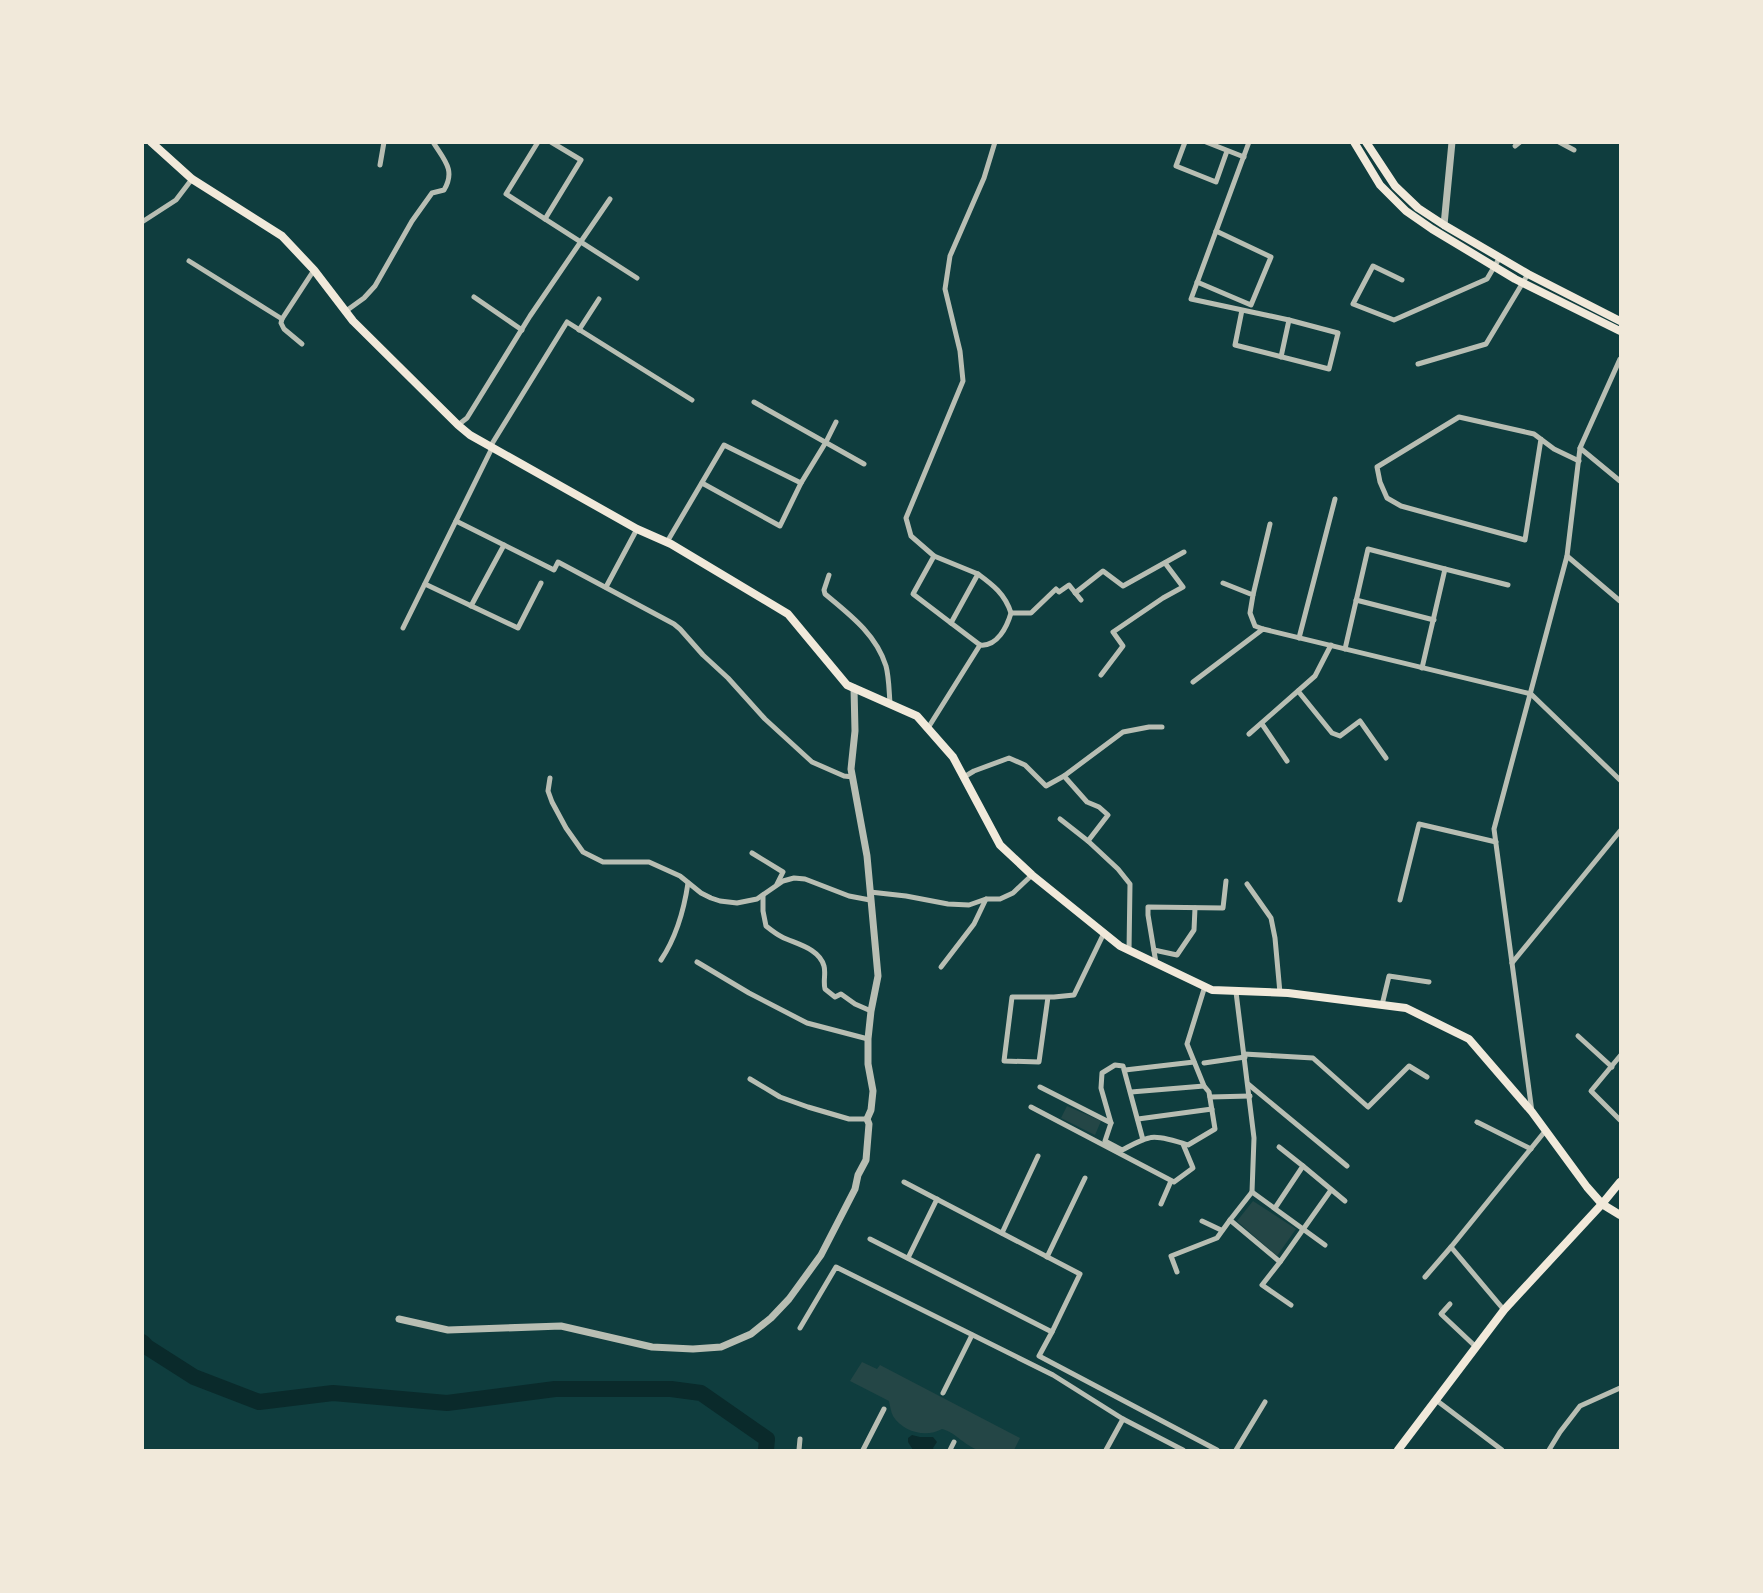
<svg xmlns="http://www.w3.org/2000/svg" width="1763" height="1593" viewBox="0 0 1763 1593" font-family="'PT Sans',sans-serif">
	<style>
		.green { fill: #244646 }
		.water { fill: #0a2a2b }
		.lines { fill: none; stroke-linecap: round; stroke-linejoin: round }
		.river { stroke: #0a2a2b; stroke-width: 16 }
		.minor { stroke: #b8beb3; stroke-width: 5 }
		.tertiary { stroke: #b8beb3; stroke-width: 7 }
		.secondary { stroke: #f1e9da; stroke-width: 8 }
	</style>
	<rect width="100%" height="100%" fill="#0f3d3e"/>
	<g class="green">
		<polygon points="1067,1106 1101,1121 1095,1135 1061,1118"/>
		<polygon points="1253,1201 1296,1229 1277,1256 1237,1221"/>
		<path d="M862,1362l15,7 3,-4 140,73 -6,12c-10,1 -24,3 -34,0 -14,-2 -24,-18 -38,-21 -16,9 -39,3 -49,-13 -2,-4 -3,-10 -4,-15l-39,-20z"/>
	</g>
	<polygon class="water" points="912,1435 920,1437 933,1437 937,1442 933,1448 934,1450 913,1450 908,1442 908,1438"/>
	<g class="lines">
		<polyline class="river" points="142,1342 147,1347 194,1377 259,1402 333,1393 447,1403 555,1389 671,1389 701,1393 767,1439 766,1450"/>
		<g class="minor">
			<polyline points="538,142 506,194 637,278"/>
			<polyline points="1185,142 1176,166 1216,182 1227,151"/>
			<polyline points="1206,142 1244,157"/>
			<polyline points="1559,142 1574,150"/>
			<polyline points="1515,146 1520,142"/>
			<polyline points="380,165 384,142"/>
			<polyline points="545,219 581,160 551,142"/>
			<polyline points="142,222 176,200 192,179"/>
			<polyline points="189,261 282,319 314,270"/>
			<polyline points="1402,280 1373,266 1353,304 1394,320 1487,279 1500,257"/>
			<polyline points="1197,282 1251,305 1271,257 1216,231"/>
			<polyline points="474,297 522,330"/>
			<polyline points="1242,310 1235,345 1329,369 1338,333 1289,320 1191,299 1249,142"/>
			<path d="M346,311l18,-13 11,-12 37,-65 20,-28 12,-3c12,-20 0,-30 -11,-48"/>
			<polyline points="282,319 281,323 284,329 302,344"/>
			<polyline points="579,330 599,299"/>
			<polyline points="1281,357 1289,320"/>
			<polyline points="1418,364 1486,344 1528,274"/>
			<polyline points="754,402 864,464"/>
			<polyline points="458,425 467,418 530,316 610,199"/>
			<polyline points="1541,439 1525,540 1401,506 1387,498 1380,482 1377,467 1459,417 1534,434 1554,449 1579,461"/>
			<polyline points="490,447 567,322 692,400"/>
			<polyline points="1580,448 1620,481"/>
			<polyline points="702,483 780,526 801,483"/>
			<polyline points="456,521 554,570 558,562 674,624 680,629 703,655 728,678 765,719 812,762 844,776 853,777"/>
			<polyline points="667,542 724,445 801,483 826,442 836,422"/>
			<polyline points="934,556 913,594 951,623"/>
			<polyline points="1567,556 1620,601"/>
			<polyline points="1445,569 1508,585"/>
			<path d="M978,574c15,11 27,20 33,39 -4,14 -14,34 -31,32"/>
			<path d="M829,575l-5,15 1,4c24,20 51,40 61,72 3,11 3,25 4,37"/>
			<polyline points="1223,583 1253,595 1250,613 1255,626 1263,629"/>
			<polyline points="425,584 518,628 541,583"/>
			<polyline points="606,587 637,529"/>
			<polyline points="1075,593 1103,571 1123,586 1184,552"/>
			<polyline points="1253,595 1270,524"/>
			<polyline points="1356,600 1434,620"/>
			<polyline points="471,606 504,545"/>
			<polyline points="1011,613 1031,613 1056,589 1059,592 1069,585 1081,600"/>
			<polyline points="403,628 492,448"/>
			<polyline points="1299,638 1335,499"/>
			<polyline points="1345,649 1368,549 1445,569 1422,668"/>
			<polyline points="1101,675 1123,646 1113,632 1163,598 1183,587 1165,563"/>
			<polyline points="1193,682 1263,629 1531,694 1620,780"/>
			<polyline points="1298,691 1332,733 1340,736 1360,721 1386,758"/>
			<polyline points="1262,724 1287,761"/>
			<polyline points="928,728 980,645 951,623 978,574 934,556 911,536 906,518 963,381 960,351 945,289 950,256 984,178 995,142"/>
			<polyline points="1249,734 1315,676 1331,645"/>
			<polyline points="964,777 974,771 1009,758 1025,765 1046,786 1064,776"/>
			<polyline points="550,778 548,791 552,802 566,828 583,852 603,862 649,862 680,876 701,893 711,898 720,901 737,903 757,899 783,881 794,878 805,879 849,896 870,900"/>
			<polyline points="1060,819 1088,841 1118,869 1130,884 1129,951"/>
			<polyline points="1088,841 1108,815 1099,807 1087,802 1064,776 1123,732 1149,727 1162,727"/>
			<polyline points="752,853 783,872 777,884"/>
			<polyline points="1247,884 1271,918 1275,938 1280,993"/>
			<polyline points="870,892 906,896 948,904 969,905 986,899 1000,899 1013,893 1032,875"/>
			<path d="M763,895v16l3,15c5,4 10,8 16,11 14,7 37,11 42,29 2,7 -1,15 1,23l10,8 6,-3 14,10 16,7"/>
			<polyline points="1400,900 1419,824 1496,842"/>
			<polyline points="1154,950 1177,955 1194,930 1195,908"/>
			<path d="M661,960c16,-24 23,-50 27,-77"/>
			<polyline points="697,962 749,993 807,1023 868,1039"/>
			<polyline points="1156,963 1148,915 1148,907 1223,908 1226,881"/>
			<polyline points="1512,963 1620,831"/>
			<polyline points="941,967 974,924 986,899"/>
			<polyline points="1236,992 1254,1138 1252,1192 1230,1220 1280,1262 1331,1190"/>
			<polyline points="1048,997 1039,1062 1004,1061 1012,997 1054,997 1074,995 1104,933"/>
			<polyline points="1382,1005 1389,976 1429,982"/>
			<polyline points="1578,1036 1612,1067"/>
			<polyline points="1244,1054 1313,1058 1368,1107 1409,1066 1427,1077"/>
			<polyline points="1620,1056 1591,1091 1620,1120"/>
			<polyline points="1204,1063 1245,1057"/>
			<polyline points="1125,1070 1194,1062"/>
			<polyline points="750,1079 780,1097 808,1107 849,1119 867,1119"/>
			<polyline points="1248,1084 1347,1166"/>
			<polyline points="1040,1087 1111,1123"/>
			<polyline points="1131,1092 1204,1086"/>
			<polyline points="1210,1097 1250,1096"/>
			<polyline points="1031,1107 1174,1182 1193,1168 1183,1144"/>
			<polyline points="1532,1112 1494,829 1567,556 1580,448 1620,359"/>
			<polyline points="1138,1119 1212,1109"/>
			<polyline points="1477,1122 1531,1149"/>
			<path d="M1143,1140l-20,-74 -8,-1 -13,8 -1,15 10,35 -6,18 17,9c8,-4 18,-10 27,-12 9,-3 30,4 39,7l27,-16 -6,-37 -5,-6 -17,-42 18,-58"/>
			<polyline points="1303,1166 1345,1201"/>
			<polyline points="904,1182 1080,1274 1052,1332"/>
			<polyline points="1252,1192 1325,1245"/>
			<polyline points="1161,1204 1171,1181"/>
			<polyline points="1275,1208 1303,1166 1279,1147"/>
			<polyline points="1202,1221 1221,1230"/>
			<polyline points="1002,1233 1038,1156"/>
			<polyline points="870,1239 1052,1332 1039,1356 1217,1450"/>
			<polyline points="1047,1257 1085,1178"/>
			<polyline points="908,1258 937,1199"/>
			<polyline points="1280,1262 1262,1285 1291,1305"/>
			<polyline points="1177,1272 1171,1256 1217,1238 1230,1220"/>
			<polyline points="1425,1277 1451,1247"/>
			<polyline points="1450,1304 1441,1314 1476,1347"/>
			<polyline points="1504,1310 1451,1247 1546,1130"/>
			<polyline points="800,1328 836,1267 1053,1375 1123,1419 1183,1450"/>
			<polyline points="943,1393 972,1335"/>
			<polyline points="1436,1400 1502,1450"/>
			<polyline points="799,1450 800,1439"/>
			<polyline points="863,1450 884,1409"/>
			<polyline points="950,1450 954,1442"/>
			<polyline points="1106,1450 1123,1419"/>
			<polyline points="1236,1450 1265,1402"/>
			<polyline points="1549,1450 1560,1432 1580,1406 1620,1388"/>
		</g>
		<g class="tertiary">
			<polyline points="1444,225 1452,142"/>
			<polyline points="399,1319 448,1330 561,1326 652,1347 693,1349 721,1347 751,1334 771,1318 789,1299 821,1255 855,1189 858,1175 866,1160 869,1124 867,1119 871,1110 873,1091 868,1064 868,1039 871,1011 878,976 867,856 851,769 855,731 854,688"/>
		</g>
		<g class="secondary">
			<polyline points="151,142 192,179 282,236 314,270 353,321 458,425 470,435 637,529 671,544 788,614 847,685 917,716 953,757 1000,845 1032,875 1120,946 1212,990 1288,993 1406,1008 1469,1039 1532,1112 1587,1187 1602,1204 1620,1215"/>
			<polyline points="1354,142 1380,185 1406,211 1432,229 1515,279 1620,331"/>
			<polyline points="1366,142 1395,186 1418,208 1444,225 1528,274 1620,321"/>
			<polyline points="1398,1450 1504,1310 1602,1204 1620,1182"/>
		</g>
	</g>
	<rect width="1763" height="1593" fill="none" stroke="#f1e9da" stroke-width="288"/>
</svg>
